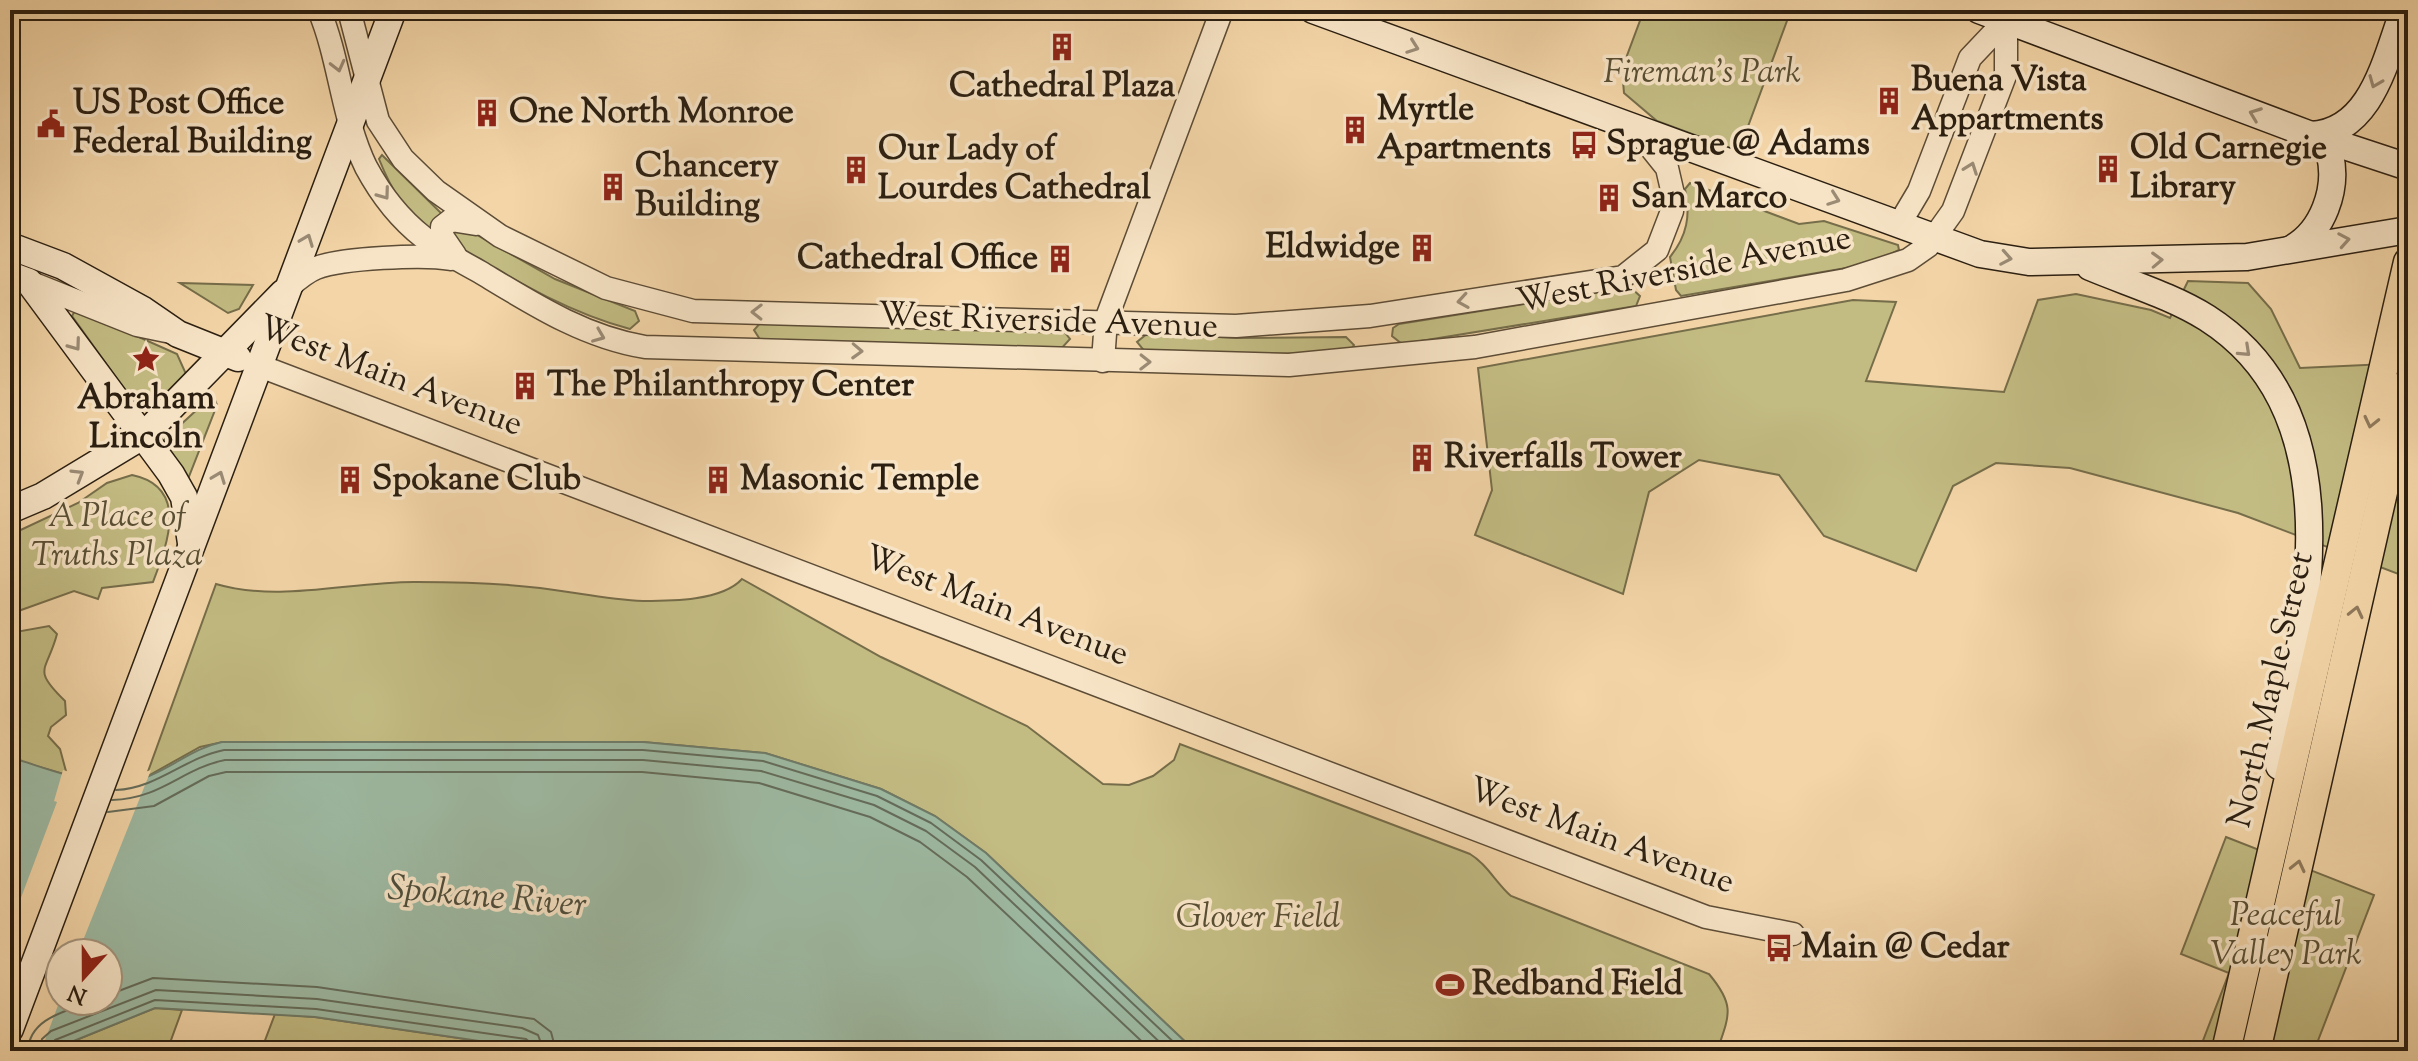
<svg xmlns="http://www.w3.org/2000/svg" width="2418" height="1061" viewBox="0 0 2418 1061" font-family="'Sorts Mill Goudy',serif">
	<style>
		.green { fill: #c2bb82; stroke: #766d4a; stroke-width: 2 }
		.water { fill: #9db9a2; stroke: #6f7b68; stroke-width: 2; fill-rule: evenodd }
		.pier { fill: #f3d5a7 }
		.lines { fill: none; stroke-linecap: round; stroke-linejoin: round }
		.shore { stroke: #646c5a; stroke-width: 2 }
		.tertiary-casing { stroke: #5d4c36; stroke-width: 25 }
		.secondary-casing { stroke: #2b1f11; stroke-width: 29 }
		.primary-casing { stroke: #2b1f11; stroke-width: 31 }
		.tertiary { stroke: #f7e4c6; stroke-width: 22 }
		.secondary { stroke: #f7e4c6; stroke-width: 26 }
		.primary { stroke: #f3d5a7; stroke-width: 28 }
		.oneway { stroke: #9b8b75 }
		.oneway2 { stroke: #8f7a5c }
		.labels { text-anchor: middle; dominant-baseline: central; stroke-width: 7; stroke-linejoin: round; paint-order: stroke }
		.park-label { font-size: 34px; font-style: italic; fill: #584e33; stroke: #f7e4c6 }
		.poi-label { font-size: 34px; font-weight: bold; fill: #2b1f11; stroke: #f7e4c6; text-anchor: start }
		.street-label { font-size: 34px; fill: #2b1f11; stroke: #f7e4c6 }
		.water-label { font-size: 36px; font-style: italic; fill: #4d4d3c; stroke: #f7e4c6 }
	</style>
	<rect width="100%" height="100%" fill="#f3d5a7"/>
	<filter id="stains"><feTurbulence type="fractalNoise" baseFrequency=".0025" numOctaves="4"/><feColorMatrix values="0 0 0 0 .2 0 0 0 0 .09 0 0 0 0 .02 0 0 0 .5 -.17"/></filter>
	<radialGradient id="worn" r=".72"><stop offset=".6" stop-color="#630" stop-opacity="0"/><stop offset="1" stop-color="#630" stop-opacity=".3"/></radialGradient>
	<g class="green">
		<polygon points="1644,10 1791,10 1740,148 1730,148 1657,121 1624,93 1622,69"/>
		<path d="M382,155l62,61 -8,19c-29,-20 -44,-43 -57,-76z"/>
		<path d="M1690,183l109,41 25,-3 74,24 1,5 -29,14 -189,32 -5,-6 -6,-33c17,-21 21,-42 15,-68z"/>
		<path d="M463,227l92,52 80,32 4,10 -9,8c-64,-17 -119,-51 -176,-84l-2,-13z"/>
		<polygon points="2188,281 2248,283 2271,309 2300,368 2408,363 2408,556 2401,575 2238,513 2070,468 1996,463 1953,486 1916,571 1824,536 1779,475 1699,460 1649,492 1623,594 1475,535 1492,490 1478,368 1853,300 1896,302 1866,381 2004,392 2038,300 2076,294 2151,310 2170,318"/>
		<polygon points="180,283 253,285 239,309 228,313"/>
		<polygon points="1630,287 1640,296 1636,306 1402,344 1392,336 1393,328 1399,324"/>
		<path d="M76,309l101,45 9,20c-14,16 -28,43 -51,30l-63,-88z"/>
		<polygon points="762,321 1062,329 1070,339 1060,350 761,341 754,330"/>
		<polygon points="1148,333 1237,338 1346,337 1354,345 1347,354 1146,353 1137,342"/>
		<polygon points="213,395 217,405 188,479 164,440"/>
		<path d="M132,475c58,12 35,70 21,107l-51,6 -4,11 -24,-8 -64,23v-79l68,-32 29,-20z"/>
		<path d="M742,579l139,78 146,69 76,58 26,1 24,-9 21,-16 6,-16 290,110c17,10 26,29 41,42l198,78c26,31 21,40 8,77h-522l-209,-198 -51,-37 -54,-27 -116,-36 -122,-11h-420l-23,5 -54,30 70,-193c64,19 136,-3 201,-2 41,0 83,1 123,6 35,4 68,12 103,13 28,0 79,0 99,-22z"/>
		<path d="M49,626l8,8c-10,38 -26,34 8,67l1,14 -15,12 -3,9 12,13 7,26 -51,-15 -6,17v-144z"/>
		<polygon points="2226,837 2374,895 2314,1051 2199,1051 2229,973 2181,954"/>
		<polygon points="155,1008 182,1010 167,1051 49,1051"/>
		<polygon points="275,1014 315,1017 548,1051 261,1051"/>
	</g>
	<path class="water" d="M222,742h421l122,11 116,36 54,27 51,37 209,198h-647l-233,-34 -160,-9 -106,43h-39v-274l6,-18c42,13 89,34 133,17 27,-11 45,-28 73,-34zM60,953h48v48h-48z"/>
	<polygon class="pier" points="63,770 91,778 129,777 151,770 78,953 60,953 60,1000 41,1051 10,1051 10,927 57,802 54,801"/>
	<g class="lines">
		<g class="shore">
			<path d="M116,790c42,-2 68,-32 108,-40h419l120,11 114,35 54,27 50,37 202,191"/>
			<path d="M112,800c51,-2 69,-31 113,-40h418l118,11 113,34 52,26 49,36 194,184"/>
			<polyline points="108,812 154,806 209,776 226,772 642,772 759,783 870,817 920,842 967,877 1152,1051"/>
			<polyline points="108,995 153,978 317,987 534,1019 551,1032 556,1051"/>
			<path d="M28,1051c1,-33 39,-40 65,-50"/>
			<polyline points="40,1051 42,1039 51,1031 156,990 317,999 522,1028 538,1035 544,1051"/>
			<polyline points="50,1051 55,1040 155,1000 316,1009 526,1039 532,1044 534,1051"/>
		</g>
		<defs>
			<g id="tertiary">
				<path d="M319,10c21,50 23,108 47,157 14,26 34,52 57,70 17,14 38,24 57,35 53,32 104,65 165,75l644,18 186,-18 371,-67 62,-20 20,-14 25,-35 53,-138v-53l4,-10"/>
				<polyline points="349,10 378,121 403,159 436,191 500,236 606,288 693,311 1236,326 1370,316 1623,277 1657,250 1672,211 1673,194 1667,168 1635,128"/>
				<polyline points="1900,223 1919,191 1970,58 2006,20"/>
				<polyline points="455,255 442,236 442,227 451,220 476,224"/>
				<polyline points="29,282 137,325 171,332"/>
				<path d="M290,286c8,-7 16,-14 26,-18 26,-10 108,-14 135,-9"/>
				<polyline points="1103,361 1106,320 1222,10"/>
				<polyline points="260,366 1706,917 1793,934"/>
			</g>
			<g id="secondary">
				<polyline points="1313,10 1980,254 2029,262 2247,257 2408,230"/>
				<polyline points="1979,10 2311,135 2408,167"/>
				<path d="M2311,135c62,-3 75,-79 93,-125"/>
				<polyline points="10,246 63,266 143,310 178,334 238,358"/>
				<path d="M2291,249c32,-17 47,-60 39,-94l-19,-20"/>
				<path d="M2090,267c38,16 82,29 117,51 150,96 98,302 72,448"/>
				<polyline points="10,275 29,282 171,474 184,497 191,543"/>
				<polyline points="10,510 43,496 144,435 283,293"/>
				<polyline points="10,1029 393,10"/>
			</g>
			<g id="primary">
				<polyline points="2226,1051 2408,262"/>
				<polyline points="2256,1051 2408,382"/>
			</g>
		</defs>
		<use href="#tertiary" class="tertiary-casing"/>
		<use href="#secondary" class="secondary-casing"/>
		<use href="#primary" class="primary-casing"/>
		<use href="#tertiary" class="tertiary"/>
		<use href="#secondary" class="secondary"/>
		<use href="#primary" class="primary"/>
	</g>
	<defs><path id="oneway-chevron" d="M-2-3.5L2.5 0L-2 3.5" fill="none" stroke-width="1.6" stroke-linecap="round" stroke-linejoin="round" transform="scale(2)"/></defs>
	<g class="oneway">
		<use href="#oneway-chevron" transform="translate(1413 47) rotate(20)"/>
		<use href="#oneway-chevron" transform="translate(338 66) rotate(76)"/>
		<use href="#oneway-chevron" transform="translate(2375 82) rotate(112)"/>
		<use href="#oneway-chevron" transform="translate(2255 114) rotate(-159)"/>
		<use href="#oneway-chevron" transform="translate(1971 168) rotate(-70)"/>
		<use href="#oneway-chevron" transform="translate(384 194) rotate(54)"/>
		<use href="#oneway-chevron" transform="translate(1834 199) rotate(20)"/>
		<use href="#oneway-chevron" transform="translate(307 240) rotate(-69)"/>
		<use href="#oneway-chevron" transform="translate(2344 240) rotate(-10)"/>
		<use href="#oneway-chevron" transform="translate(2006 258) rotate(10)"/>
		<use href="#oneway-chevron" transform="translate(2157 260) rotate(-2)"/>
		<use href="#oneway-chevron" transform="translate(1463 301) rotate(171)"/>
		<use href="#oneway-chevron" transform="translate(757 312) rotate(-179)"/>
		<use href="#oneway-chevron" transform="translate(599 336) rotate(22)"/>
		<use href="#oneway-chevron" transform="translate(75 345) rotate(54)"/>
		<use href="#oneway-chevron" transform="translate(857 351) rotate(2)"/>
		<use href="#oneway-chevron" transform="translate(2245 351) rotate(43)"/>
		<use href="#oneway-chevron" transform="translate(1145 362) rotate(1)"/>
		<use href="#oneway-chevron" transform="translate(78 475) rotate(-31)"/>
		<use href="#oneway-chevron" transform="translate(219 477) rotate(-69)"/>
	</g>
	<g class="oneway2">
		<use href="#oneway-chevron" transform="translate(2371 422) rotate(103)"/>
		<use href="#oneway-chevron" transform="translate(2356 612) rotate(-77)"/>
		<use href="#oneway-chevron" transform="translate(2298 866) rotate(-77)"/>
	</g>
	<defs>
		<symbol id="building-bare" viewBox="-9 -9 18 18"><path d="M-4-6H4V6H1V3H-1V6H-4ZM-2.5-4.3h1.7v1.8h-1.7ZM.8-4.3h1.7v1.8H.8ZM-2.5-1h1.7V.8h-1.7ZM.8-1h1.7V.8H.8Z" fill="#8f2418" stroke="#f7e4c6" stroke-width="2.5" paint-order="stroke"/></symbol>
		<symbol id="civic-bare" viewBox="-9 -9 18 18"><path d="M-.6-6.5H3V-4.5H.6V-3L4-1V1h2V6H-6V1h2V-1L-.6-3ZM-1.2 2.5V6h2.4V2.5Z" fill="#8f2418" stroke="#f7e4c6" stroke-width="2.5" paint-order="stroke"/></symbol>
		<symbol id="bus-bare" viewBox="-9 -9 18 18"><path d="M-5-6H5V4H4V6H2V4H-2V6H-4V4H-5ZM-3.5-4V0h7V-4ZM-3.5 1.2v1.5H-2V1.2ZM2 1.2v1.5H3.5V1.2Z" fill="#8f2418" stroke="#f7e4c6" stroke-width="2.5" paint-order="stroke"/></symbol>
		<symbol id="sight-bare" viewBox="-9 -9 18 18"><path d="M0-6L1.8-2.2L6-1.7L2.9 1.2L3.7 5.4L0 3.3L-3.7 5.4L-2.9 1.2L-6-1.7L-1.8-2.2Z" fill="#8f2418" stroke="#f7e4c6" stroke-width="2.5" paint-order="stroke"/></symbol>
		<symbol id="stadium-bare" viewBox="-9 -9 18 18"><path d="M0-5a6.5 5 0 1 0 0 10a6.5 5 0 1 0 0-10ZM-3.5-1.8h7v3.6h-7Z" fill="#8f2418" stroke="#f7e4c6" stroke-width="2.5" paint-order="stroke"/></symbol>
	</defs>
	<g fill-rule="evenodd">
		<use href="#building-bare" x="1042" y="27" width="40" height="40"/>
		<use href="#building-bare" x="1869" y="81" width="40" height="40"/>
		<use href="#building-bare" x="467" y="93" width="40" height="40"/>
		<use href="#civic-bare" x="31" y="104" width="40" height="40"/>
		<use href="#building-bare" x="1335" y="110" width="40" height="40"/>
		<use href="#bus-bare" x="1564" y="125" width="40" height="40"/>
		<use href="#building-bare" x="2088" y="149" width="40" height="40"/>
		<use href="#building-bare" x="836" y="150" width="40" height="40"/>
		<use href="#building-bare" x="593" y="167" width="40" height="40"/>
		<use href="#building-bare" x="1589" y="178" width="40" height="40"/>
		<use href="#building-bare" x="1402" y="228" width="40" height="40"/>
		<use href="#building-bare" x="1040" y="239" width="40" height="40"/>
		<use href="#sight-bare" x="126" y="339" width="40" height="40"/>
		<use href="#building-bare" x="505" y="366" width="40" height="40"/>
		<use href="#building-bare" x="1402" y="438" width="40" height="40"/>
		<use href="#building-bare" x="330" y="460" width="40" height="40"/>
		<use href="#building-bare" x="698" y="460" width="40" height="40"/>
		<use href="#bus-bare" x="1759" y="928" width="40" height="40"/>
		<use href="#stadium-bare" x="1430" y="965" width="40" height="40"/>
	</g>
	<g class="labels">
		<g class="park-label">
			<text x="1702" y="73">Fireman’s Park</text>
			<text x="117" y="517">A Place of<tspan x="117" dy="39">Truths Plaza</tspan></text>
			<text x="2286" y="916">Peaceful<tspan x="2286" dy="39">Valley Park</tspan></text>
			<text x="1258" y="918">Glover Field</text>
		</g>
		<g class="poi-label">
			<text x="1911" y="81">Buena Vista<tspan x="1911" dy="39">Appartments</tspan></text>
			<text x="1062" y="87" text-anchor="middle">Cathedral Plaza</text>
			<text x="73" y="104">US Post Office<tspan x="73" dy="39">Federal Building</tspan></text>
			<text x="1377" y="110">Myrtle<tspan x="1377" dy="39">Apartments</tspan></text>
			<text x="509" y="113">One North Monroe</text>
			<text x="1606" y="145">Sprague @ Adams</text>
			<text x="2130" y="149">Old Carnegie<tspan x="2130" dy="39">Library</tspan></text>
			<text x="878" y="150">Our Lady of<tspan x="878" dy="39">Lourdes Cathedral</tspan></text>
			<text x="635" y="167">Chancery<tspan x="635" dy="39">Building</tspan></text>
			<text x="1631" y="198">San Marco</text>
			<text x="1400" y="248" text-anchor="end">Eldwidge</text>
			<text x="1038" y="259" text-anchor="end">Cathedral Office</text>
			<text x="547" y="386">The Philanthropy Center</text>
			<text x="146" y="399" text-anchor="middle">Abraham<tspan x="146" dy="39">Lincoln</tspan></text>
			<text x="1444" y="458">Riverfalls Tower</text>
			<text x="372" y="480">Spokane Club</text>
			<text x="740" y="480">Masonic Temple</text>
			<text x="1801" y="948">Main @ Cedar</text>
			<text x="1472" y="985">Redband Field</text>
		</g>
		<g class="street-label">
			<text transform="translate(1684 271) rotate(-11)">West Riverside Avenue</text>
			<text transform="translate(1048 322) rotate(2)">West Riverside Avenue</text>
			<text transform="translate(390 377) rotate(21)">West Main Avenue</text>
			<text transform="translate(996 607) rotate(21)">West Main Avenue</text>
			<text transform="translate(2272 690) rotate(-77)">North Maple Street</text>
			<text transform="translate(1601 837) rotate(20)">West Main Avenue</text>
		</g>
		<g class="water-label">
			<text transform="translate(487 898) rotate(5)">Spokane River</text>
		</g>
	</g>
	<rect width="2418" height="1061" fill="none" stroke="#f3d5a7" stroke-width="40"/>
	<rect x="12" y="12" width="2394" height="1037" fill="none" stroke="#2b1f11" stroke-width="4"/>
	<rect x="20" y="20" width="2378" height="1021" fill="none" stroke="#2b1f11" stroke-width="2"/>
	<g transform="translate(84 977) rotate(201)"><circle r="38" fill="#f7e4c6" stroke="#a5957e" stroke-width="2"/>
	<path d="M0-6L14 30L0 20L-14 30Z" fill="#8f2418"/>
	<text y="-12" font-size="22" font-weight="bold" text-anchor="middle" fill="#2b1f11">N</text>
	</g>
	<rect width="100%" height="100%" filter="url(#stains)"/>
	<rect width="100%" height="100%" fill="url(#worn)"/>
</svg>
